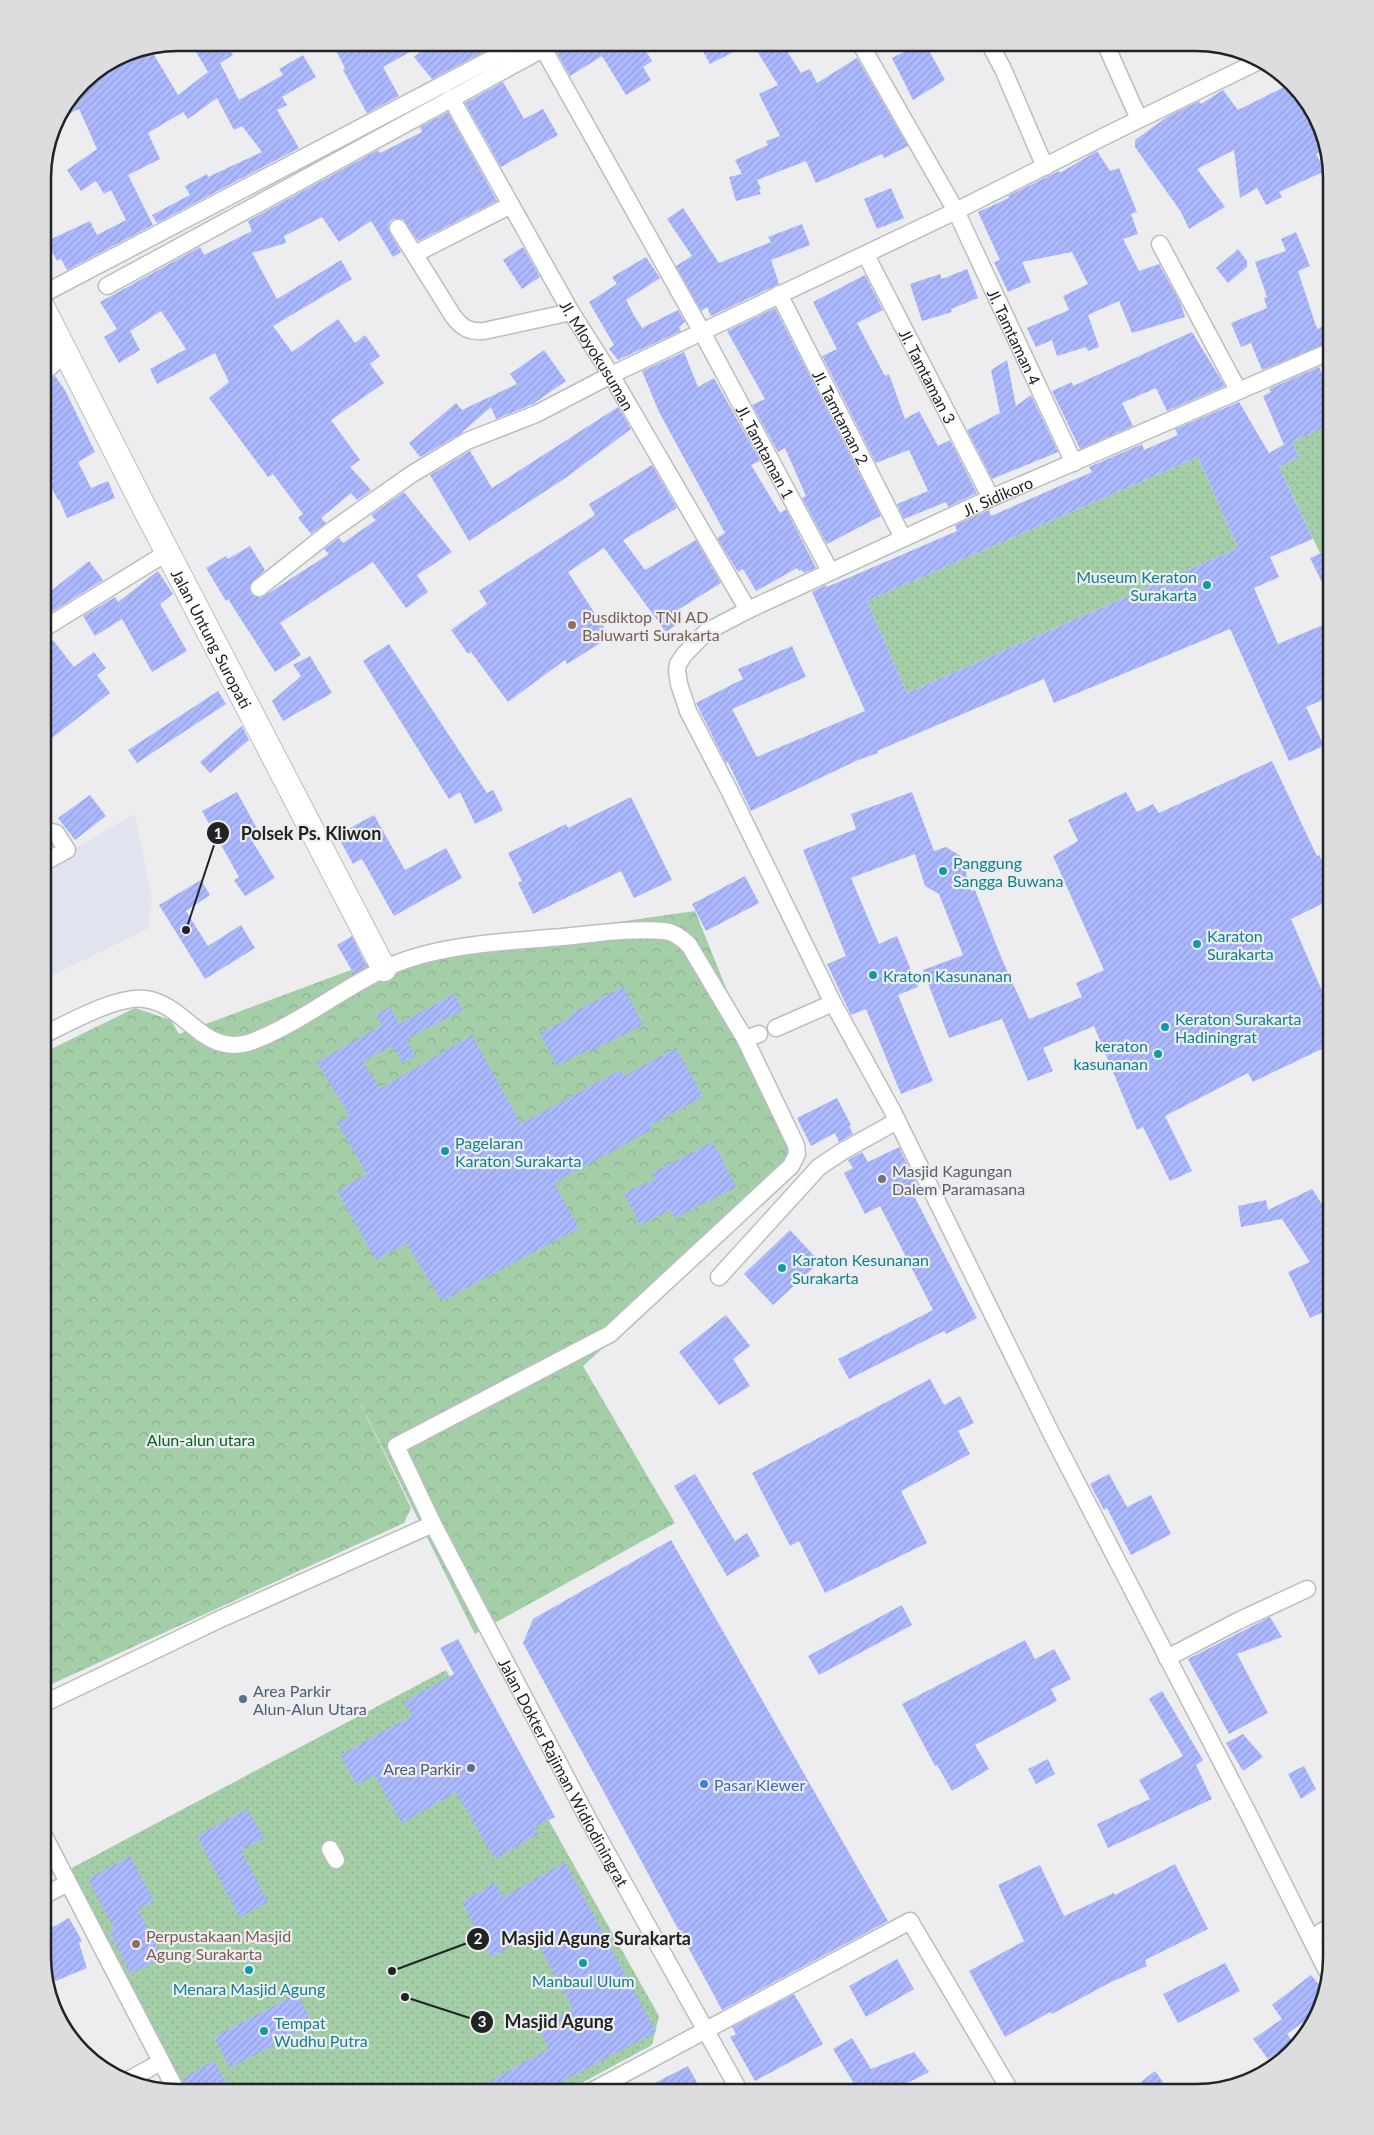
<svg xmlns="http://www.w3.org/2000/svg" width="1374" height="2135" viewBox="0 0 1374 2135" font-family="Lato,sans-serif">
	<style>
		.built { fill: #e1e3ee }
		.grass { fill: url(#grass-dots) }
		.park { fill: url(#park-crowns) }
		.building { fill: url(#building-hatch); fill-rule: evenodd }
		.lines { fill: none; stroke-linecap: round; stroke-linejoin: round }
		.street-casing { stroke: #bcbdbf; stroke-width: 19 }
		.secondary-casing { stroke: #bcbdbf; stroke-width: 26 }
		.street { stroke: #fff; stroke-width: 16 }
		.secondary { stroke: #fff; stroke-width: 24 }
		.culture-dot { fill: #0f9aa8; stroke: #ededf0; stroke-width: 2 }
		.education-dot { fill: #8d6e63; stroke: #ededf0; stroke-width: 2 }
		.worship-dot { fill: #6b7280; stroke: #ededf0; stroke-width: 2 }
		.service-dot { fill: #5c6f8a; stroke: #ededf0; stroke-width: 2 }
		.shop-dot { fill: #3f7fe0; stroke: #ededf0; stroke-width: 2 }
		.labels { text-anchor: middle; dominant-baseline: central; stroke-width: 4.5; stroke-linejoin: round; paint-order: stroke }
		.street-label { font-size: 16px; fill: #222324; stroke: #ededf0 }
		.culture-label { font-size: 16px; fill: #0d838f; stroke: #ededf0; text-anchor: start }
		.education-label { font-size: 16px; fill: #785e54; stroke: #ededf0; text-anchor: start }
		.worship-label { font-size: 16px; fill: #5b616d; stroke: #ededf0; text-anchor: start }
		.park-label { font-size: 16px; fill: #026523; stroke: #ededf0 }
		.service-label { font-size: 16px; fill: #4e5e75; stroke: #ededf0; text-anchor: start }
		.shop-label { font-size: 16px; fill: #366cbe; stroke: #ededf0; text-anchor: start }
		.rim { fill: none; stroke: #222324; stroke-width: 2.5 }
		.leader { fill: none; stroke: #222324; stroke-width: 2 }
		.callout-dot { fill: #222324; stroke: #ededf0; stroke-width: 2 }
		.mark-label { font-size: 15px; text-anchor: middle; font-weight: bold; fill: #fff }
		.callout-label { font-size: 18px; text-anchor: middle; font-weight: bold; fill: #222324; stroke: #ededf0; stroke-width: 4.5; stroke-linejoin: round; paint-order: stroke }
	</style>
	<defs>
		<pattern id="grass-dots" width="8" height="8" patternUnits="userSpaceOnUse" patternTransform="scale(1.25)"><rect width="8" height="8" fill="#a3cea7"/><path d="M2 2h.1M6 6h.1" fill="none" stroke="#8cb190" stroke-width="1.8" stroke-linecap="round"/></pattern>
		<pattern id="park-crowns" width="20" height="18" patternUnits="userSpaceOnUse" patternTransform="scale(1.25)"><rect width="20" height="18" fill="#a3cea7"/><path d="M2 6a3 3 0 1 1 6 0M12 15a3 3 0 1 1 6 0" fill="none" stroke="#8cb190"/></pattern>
		<pattern id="building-hatch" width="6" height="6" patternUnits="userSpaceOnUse" patternTransform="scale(1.25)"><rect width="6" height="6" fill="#acb9ff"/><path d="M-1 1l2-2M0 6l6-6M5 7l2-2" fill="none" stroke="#949fda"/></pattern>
	</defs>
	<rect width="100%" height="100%" fill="#ededf0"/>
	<g class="built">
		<polygon points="135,814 152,899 149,928 43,980 43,866"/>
		<polygon points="43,1849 54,1870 49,1883 43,1888"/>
	</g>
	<g class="grass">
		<polygon points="1331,424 1331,548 1320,553 1279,467 1299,457 1292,442"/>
		<polygon points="1198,457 1238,548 907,693 867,601"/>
		<polygon points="446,1670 534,1827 548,1819 659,2016 652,2045 565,2092 181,2092 68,1870"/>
	</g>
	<polygon class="park" points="695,911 795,1159 737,1226 583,1366 675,1523 475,1634 347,1376 411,1508 404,1523 43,1688 43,1053 135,1008 171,1020 179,1034 394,954"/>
	<g class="building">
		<polygon points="190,42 225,43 233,55 220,63 239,100 283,75 279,69 303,55 316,77 282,97 287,105 277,110 299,148 157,223 152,215 190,195 185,186 207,174 208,177 262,152 242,126 234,130 217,98 188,119 183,112 148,133 160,159 128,175 153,225 67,270 61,259 57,261 47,241 90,221 97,235 126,220 111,190 104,194 96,181 81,191 67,170 97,149 79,109 57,120 83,82 127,53 150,48 178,95 208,72"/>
		<polygon points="332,43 426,43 383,67 399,96 367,113 343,70 345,68"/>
		<polygon points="431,43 501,43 432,79 414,57"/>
		<polygon points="573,43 641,43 652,61 643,67 651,80 626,95 602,56 570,76 557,53"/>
		<polygon points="698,43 751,43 710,64"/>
		<polygon points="752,43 782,43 801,73 810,69 817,83 857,58 908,146 884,158 882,154 816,183 806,161 757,180 761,189 759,190 761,194 736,201 729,177 742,174 735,160 768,145 766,141 780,136 759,94 778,85"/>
		<polygon points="921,43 925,43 945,80 913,100 892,58"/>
		<polygon points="503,82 524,119 543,109 558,135 501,167 465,103"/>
		<polygon points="1288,85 1302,101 1316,131 1320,129 1325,149 1316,154 1325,171 1279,192 1282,197 1266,205 1257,188 1240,198 1234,150 1197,169 1225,207 1189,229 1181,212 1135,147 1135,140 1167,117 1199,101 1201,104 1223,90 1238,110"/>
		<polygon points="448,112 497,201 418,241 403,219 393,219 389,223 388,229 401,252 393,257 371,221 339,242 322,217 284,236 286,243 252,253 277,299 341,260 352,279 273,326 292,352 338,319 355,343 365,335 380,356 370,364 384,383 331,420 360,460 350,467 371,490 357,500 351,493 321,518 326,523 311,534 298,518 303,514 273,474 268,477 209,398 229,382 215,353 157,384 150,369 186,349 161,311 130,331 140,350 119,363 104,337 117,329 100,302 200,247 204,255 252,231 248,221 378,150 380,153 422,132 420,127"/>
		<polygon points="1097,151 1110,171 1119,168 1137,212 1131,214 1138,234 1123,239 1139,271 1159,264 1180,302 1185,317 1132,333 1119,301 1088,315 1099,347 1088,351 1086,347 1057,356 1052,340 1036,347 1027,328 1069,310 1063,296 1088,284 1072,252 1022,262 1031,282 1008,292 994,262 1000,260 978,212 1009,198 1008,196 1059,171 1060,173"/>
		<polygon points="891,188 904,218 877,229 864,199"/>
		<polygon points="683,208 719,263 771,242 768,237 802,224 810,245 771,260 779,284 711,316 707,307 701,311 676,266 692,256 667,219"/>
		<polygon points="1296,232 1310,266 1298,271 1317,329 1326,325 1332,341 1262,370 1251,343 1241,347 1231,323 1267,308 1264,298 1267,297 1255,262 1286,251 1281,239"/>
		<polygon points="523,247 540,277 522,289 503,260"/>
		<polygon points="1238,249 1247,261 1247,267 1228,283 1216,268"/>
		<polygon points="646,257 660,278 626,300 634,315 642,328 678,310 685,322 679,327 681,331 618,360 609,349 614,345 589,302 617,284 612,277"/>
		<polygon points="967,269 978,298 951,309 952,312 922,321 910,284 940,274 942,279"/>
		<polygon points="865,275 883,310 857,323 885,376 889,374 905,419 919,411 938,446 950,440 977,493 948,507 946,502 904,519 897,504 928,491 909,450 876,463 822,356 837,349 813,302"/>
		<polygon points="775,308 881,516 827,544 802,498 806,496 785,448 778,452 752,405 765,399 727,331"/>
		<polygon points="1192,332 1225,386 1167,411 1156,388 1122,403 1133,426 1080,449 1052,391 1072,382 1073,386"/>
		<polygon points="544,350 566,381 533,404 496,419 491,407 460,434 420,457 409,443 456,403 462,410 517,384 510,374"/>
		<polygon points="684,352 698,387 714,378 760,461 751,465 780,513 786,509 816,568 804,573 802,570 799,571 797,568 756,591 743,569 738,572 717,538 725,533 659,412 642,371"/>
		<polygon points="1007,360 1016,406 1031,395 1058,452 992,479 967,430 1000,413 991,370"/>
		<path d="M1319,367l13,29v28l-40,18 7,15 -20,10 34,72 -43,18 9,20 -25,11 24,56 54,-23v75l-26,11 18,39 -35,15 -59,-132 -176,74 -10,-24 -167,72 1,2 -20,7 -107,51 -23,-49 -2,1 -30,-60 47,-24 -5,-10 54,-23 14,31 -74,32 25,48 108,-46 -53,-119 14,-7 1,2 130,-56 -2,-6 34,-15 2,6 101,-44 -3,-5 53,-23 2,6 34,-15 -3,-6 64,-27 30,51 16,-9 -1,1 -21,-49 8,-4 -2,-3zM1198,457l40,91 -331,145 -40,-92z"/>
		<polygon points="55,376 65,390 95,452 78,462 91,488 108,481 115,498 67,518 59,499 58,500 49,483 53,481 43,462 43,456 52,451 43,432 43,383"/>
		<polygon points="618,407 631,429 567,477 469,541 430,475 470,451 492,488"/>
		<polygon points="652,465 677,508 623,540 645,570 696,540 721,583 676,611 683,620 666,632 604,548 568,572 610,637 567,664 565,660 508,702 471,652 468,654 451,630 487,604 479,591 595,515 589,504"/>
		<polygon points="404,492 452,552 417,575 428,592 406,608 373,562 280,623 301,655 275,672 228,599 226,601 206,568 226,556 228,559 250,546 265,570 250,585 252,595 261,598 329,554 324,549 339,538 343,543 376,520 371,515"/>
		<polygon points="1332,548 1332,603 1310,558"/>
		<polygon points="89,561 103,580 47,615 43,609 43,597"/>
		<polygon points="158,571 173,594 160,604 187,651 152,672 122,619 95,636 83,616 115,597 118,602"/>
		<polygon points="53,640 74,667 94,652 106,668 97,675 110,693 43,745 43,648"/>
		<polygon points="389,644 487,793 493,790 503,810 475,824 460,792 449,799 363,661"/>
		<polygon points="310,656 332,693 283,721 272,701 301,676 293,665"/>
		<polygon points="218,691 226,704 137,763 128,750"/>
		<polygon points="242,726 249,740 210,773 200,762"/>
		<polygon points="1272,761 1317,856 1319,855 1332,879 1332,899 1291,919 1332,1014 1332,1044 1253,1082 1248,1073 1165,1116 1192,1171 1170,1181 1143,1127 1137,1130 1094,1026 1043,1048 1053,1071 1028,1081 1002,1019 949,1038 923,970 963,955 939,894 925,886 915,854 851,878 879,944 897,936 918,987 898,995 933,1081 901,1094 866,1009 851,1015 827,964 846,956 803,850 856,829 851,814 912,792 934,851 946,847 962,857 971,891 975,890 1001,957 1029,1019 1082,997 1076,983 1104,970 1053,856 1078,841 1068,820 1126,792 1137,812 1153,804 1159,813"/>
		<polygon points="237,792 260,834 251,839 275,878 245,896 234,880 239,877 202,811"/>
		<polygon points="90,795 106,816 75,840 58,818"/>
		<polygon points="631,797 672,880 634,898 621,871 533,914 518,883 522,881 508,853 566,824 568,828"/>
		<polygon points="374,815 405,870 446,848 462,878 394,916 362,859 353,864 337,835"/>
		<polygon points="745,876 759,903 706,931 692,904"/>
		<polygon points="201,880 210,895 186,911 208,946 241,925 255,948 205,979 159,905"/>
		<polygon points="352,936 367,966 354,974 337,945"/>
		<polygon points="623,987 643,1025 591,1051 590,1049 557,1066 540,1033 573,1016 572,1013"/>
		<polygon points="454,994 463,1010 406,1039 415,1057 402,1063 393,1046 363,1061 380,1089 472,1035 521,1124 620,1070 624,1076 676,1048 703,1097 650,1125 653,1129 554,1183 579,1228 442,1301 406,1243 376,1260 337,1191 367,1174 337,1123 350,1116 317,1062 382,1025 376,1014 390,1007 399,1024"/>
		<polygon points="837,1098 851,1125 849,1126 853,1134 839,1142 835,1133 811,1146 797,1118"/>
		<polygon points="713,1142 736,1187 675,1218 671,1210 640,1225 624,1193 655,1179 652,1173"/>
		<polygon points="899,1147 918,1186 911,1190 977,1318 946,1334 944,1331 849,1379 838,1359 933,1310 880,1206 865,1214 844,1173 853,1168 848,1160 862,1152 868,1162"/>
		<polygon points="1312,1189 1332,1219 1332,1308 1310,1318 1288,1272 1310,1262 1282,1219 1241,1227 1238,1206 1266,1200 1268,1210"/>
		<polygon points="790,1230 820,1262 773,1305 744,1274"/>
		<polygon points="726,1315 750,1346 733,1359 750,1386 719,1405 679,1352"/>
		<polygon points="930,1379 944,1405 960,1396 974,1423 958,1431 970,1454 901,1491 927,1543 825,1593 799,1541 790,1546 752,1473"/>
		<polygon points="695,1474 735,1541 747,1533 760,1556 727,1576 674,1486"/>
		<polygon points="1109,1474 1127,1507 1151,1495 1171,1534 1131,1555 1107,1508 1104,1510 1090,1484"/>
		<polygon points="671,1540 888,1921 722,2010 523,1643 533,1619"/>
		<polygon points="902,1605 912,1625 819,1675 808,1656"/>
		<polygon points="1270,1617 1282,1637 1237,1654 1268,1713 1229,1734 1188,1659"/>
		<polygon points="458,1639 555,1817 534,1827 538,1834 495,1859 456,1792 402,1823 374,1775 357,1785 340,1755 412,1716 404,1702 454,1674 440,1648"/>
		<polygon points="1025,1640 1035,1659 1054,1649 1071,1679 1051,1689 1057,1701 975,1745 989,1769 952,1791 937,1765 935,1766 902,1704"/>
		<polygon points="1162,1691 1203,1760 1196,1765 1212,1799 1108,1848 1097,1824 1150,1799 1139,1780 1183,1756 1149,1699"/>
		<polygon points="1243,1734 1263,1757 1243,1771 1226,1743"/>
		<polygon points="1048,1759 1055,1774 1036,1784 1028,1769"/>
		<polygon points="1304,1766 1316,1789 1301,1799 1288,1774"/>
		<polygon points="247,1809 264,1838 241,1850 268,1902 240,1917 197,1836"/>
		<polygon points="130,1856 154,1901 138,1909 162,1958 131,1974 109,1931 114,1928 88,1879"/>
		<polygon points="565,1862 656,2032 542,2092 470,2092 549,2049 539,2028 573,2009 533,1934 491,1957 462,1902 495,1883 503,1897"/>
		<polygon points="1175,1864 1208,1929 1145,1960 1147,1966 1109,1983 1052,2014 1050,2012 1005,2037 969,1971 1024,1941 998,1885 1040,1865 1064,1916 1114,1893 1115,1895"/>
		<polygon points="69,1918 82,1941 79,1943 87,1968 51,1983 42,1957 42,1933"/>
		<polygon points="897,1959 914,1989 866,2017 849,1986"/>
		<polygon points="1225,1963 1240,1991 1178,2023 1163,1994"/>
		<polygon points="1311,1975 1322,1988 1314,2014 1287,2034 1293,2042 1268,2059 1253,2039 1282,2019 1272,2005"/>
		<polygon points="297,1994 313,2024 230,2068 214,2037"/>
		<polygon points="794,1994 823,2044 755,2081 730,2037 736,2034 732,2027"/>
		<polygon points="852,2038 871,2069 914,2052 929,2072 890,2092 859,2092 833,2049"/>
		<polygon points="214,2061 231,2092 191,2092 183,2078"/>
		<polygon points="688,2066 702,2092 637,2092"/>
		<polygon points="1155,2071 1170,2092 1148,2092 1141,2082"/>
	</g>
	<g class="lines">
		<defs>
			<g id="street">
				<path id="s1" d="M860,43l96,168 118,252"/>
				<polyline points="989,43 1003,69 1045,167"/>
				<polyline points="1105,43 1139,119"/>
				<path id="s2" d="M543,48l159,284 128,239"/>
				<path id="s3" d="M451,98l120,214 40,63 137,235"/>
				<path d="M398,228l55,88c9,12 16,16 31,15l87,-19"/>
				<polyline points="1160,244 1238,390"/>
				<polyline points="415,254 511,205"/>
				<path id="s4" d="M866,255l125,243"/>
				<polyline points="107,286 554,43"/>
				<polyline points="43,294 522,43"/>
				<path id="s5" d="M779,294l124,244"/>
				<polyline points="43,373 66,353"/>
				<polyline points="259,588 331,531 412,474 467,441 536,414 611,375 956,211 1105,136 1259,61"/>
				<polyline points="43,629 168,552"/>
				<polyline points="43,863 67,850 56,833 43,830"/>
				<polyline points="776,1028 833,1003"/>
				<path id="s6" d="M43,1035c26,-12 74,-40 102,-36 44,6 59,63 111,41 45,-18 84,-50 128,-71 52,-25 121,-27 178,-32 32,-3 70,-9 102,-6 10,1 18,7 25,14l56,94 51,106 1,9 -6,12 -181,168 -214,112 37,78 154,293 153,275"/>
				<polyline points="745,1039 759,1034"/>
				<polyline points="719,1277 819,1167 843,1151 897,1121"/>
				<polyline points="1167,1658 1238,1621 1307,1589"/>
				<polyline points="43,1704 216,1621 433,1524"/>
				<polyline points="43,1834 177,2092"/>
				<polyline points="330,1849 336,1860"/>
				<polyline points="43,1896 68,1883"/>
				<polyline points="1311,1938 1331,1926"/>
				<path id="s7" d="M1327,1971l-78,-156 -198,-382 -159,-323 -59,-107 -104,-213 -41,-79 -9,-27 -2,-13 1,-7 6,-9 22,-23 42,-22 243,-112 340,-147"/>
				<polyline points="130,2079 161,2062"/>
				<polyline points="590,2092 910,1921 1011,2092"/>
			</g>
			<g id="secondary">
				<path id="s8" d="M43,308l102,201 239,460"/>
			</g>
		</defs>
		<use href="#street" class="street-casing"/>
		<use href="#secondary" class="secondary-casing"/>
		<use href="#street" class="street"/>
		<use href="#secondary" class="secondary"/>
	</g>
	<g class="culture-dot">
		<circle cx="1207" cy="585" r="5"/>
		<circle cx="943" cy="871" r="5"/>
		<circle cx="1197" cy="944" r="5"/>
		<circle cx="873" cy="975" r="5"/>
		<circle cx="1165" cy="1027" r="5"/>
		<circle cx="1158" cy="1054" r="5"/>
		<circle cx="445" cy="1151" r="5"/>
		<circle cx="782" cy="1268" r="5"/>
		<circle cx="583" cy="1963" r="5"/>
		<circle cx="249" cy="1970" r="5"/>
		<circle cx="264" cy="2031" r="5"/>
	</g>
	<g class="education-dot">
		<circle cx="572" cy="625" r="5"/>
		<circle cx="136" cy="1944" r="5"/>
	</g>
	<circle class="worship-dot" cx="882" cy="1179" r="5"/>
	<g class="service-dot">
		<circle cx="243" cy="1699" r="5"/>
		<circle cx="471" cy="1768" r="5"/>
	</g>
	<circle class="shop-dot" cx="704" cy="1784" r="5"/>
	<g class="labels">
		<g class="street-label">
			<text stroke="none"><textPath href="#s1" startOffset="332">Jl. Tamtaman 4</textPath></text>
			<text stroke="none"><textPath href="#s3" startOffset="296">Jl. Mloyokusuman</textPath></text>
			<text stroke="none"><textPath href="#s4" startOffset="136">Jl. Tamtaman 3</textPath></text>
			<text stroke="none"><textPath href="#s5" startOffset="138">Jl. Tamtaman 2</textPath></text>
			<text stroke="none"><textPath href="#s2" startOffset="461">Jl. Tamtaman 1</textPath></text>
			<text stroke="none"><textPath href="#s7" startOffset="1826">Jl. Sidikoro</textPath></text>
			<text stroke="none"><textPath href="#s8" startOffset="371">Jalan Untung Suropati</textPath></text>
			<text stroke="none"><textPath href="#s6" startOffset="1799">Jalan Dokter Rajiman Widiodiningrat</textPath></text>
		</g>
		<g class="culture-label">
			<text x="1197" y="576" text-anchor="end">Museum Keraton<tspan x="1197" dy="18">Surakarta</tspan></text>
			<text x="953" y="862">Panggung<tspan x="953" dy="18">Sangga Buwana</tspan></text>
			<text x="1207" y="935">Karaton<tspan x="1207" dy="18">Surakarta</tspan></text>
			<text x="883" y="975">Kraton Kasunanan</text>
			<text x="1175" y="1018">Keraton Surakarta<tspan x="1175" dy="18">Hadiningrat</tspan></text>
			<text x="1148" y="1045" text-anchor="end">keraton<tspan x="1148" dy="18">kasunanan</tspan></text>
			<text x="455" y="1142">Pagelaran<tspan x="455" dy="18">Karaton Surakarta</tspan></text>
			<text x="792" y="1259">Karaton Kesunanan<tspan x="792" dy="18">Surakarta</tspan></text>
			<text x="583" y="1980" text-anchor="middle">Manbaul Ulum</text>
			<text x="249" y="1988" text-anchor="middle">Menara Masjid Agung</text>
			<text x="274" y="2022">Tempat<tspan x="274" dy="18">Wudhu Putra</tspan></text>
		</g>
		<g class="education-label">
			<text x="582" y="616">Pusdiktop TNI AD<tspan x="582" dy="18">Baluwarti Surakarta</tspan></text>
			<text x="146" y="1935">Perpustakaan Masjid<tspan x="146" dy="18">Agung Surakarta</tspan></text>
		</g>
		<g class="worship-label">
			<text x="892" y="1170">Masjid Kagungan<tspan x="892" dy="18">Dalem Paramasana</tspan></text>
		</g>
		<g class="park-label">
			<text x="201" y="1439">Alun-alun utara</text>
		</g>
		<g class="service-label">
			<text x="253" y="1690">Area Parkir<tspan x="253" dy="18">Alun-Alun Utara</tspan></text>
			<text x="461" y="1768" text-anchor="end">Area Parkir</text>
		</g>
		<g class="shop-label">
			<text x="714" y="1784">Pasar Klewer</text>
		</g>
	</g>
	<path d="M0 0H1374V2135H0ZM178 51H1196A127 127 0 0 1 1323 178V1957A127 127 0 0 1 1196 2084H178A127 127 0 0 1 51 1957V178A127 127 0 0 1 178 51Z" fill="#dddde0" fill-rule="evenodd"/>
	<path class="rim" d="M178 51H1196A127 127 0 0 1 1323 178V1957A127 127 0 0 1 1196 2084H178A127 127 0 0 1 51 1957V178A127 127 0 0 1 178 51Z"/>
	<path class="leader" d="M186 930L218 833M392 1971L478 1939M405 1997L482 2022"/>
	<g class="callout-dot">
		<circle cx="186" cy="930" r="5"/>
		<circle cx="392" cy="1971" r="5"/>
		<circle cx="405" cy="1997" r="5"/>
		<circle cx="218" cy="833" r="12"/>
		<circle cx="478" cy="1939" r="12"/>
		<circle cx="482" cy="2022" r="12"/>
	</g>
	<g class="mark-label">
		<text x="218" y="839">1</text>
		<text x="478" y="1944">2</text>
		<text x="482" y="2027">3</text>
	</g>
	<g class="callout-label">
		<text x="311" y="840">Polsek Ps. Kliwon</text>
		<text x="596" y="1945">Masjid Agung Surakarta</text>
		<text x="559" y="2028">Masjid Agung</text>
	</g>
</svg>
